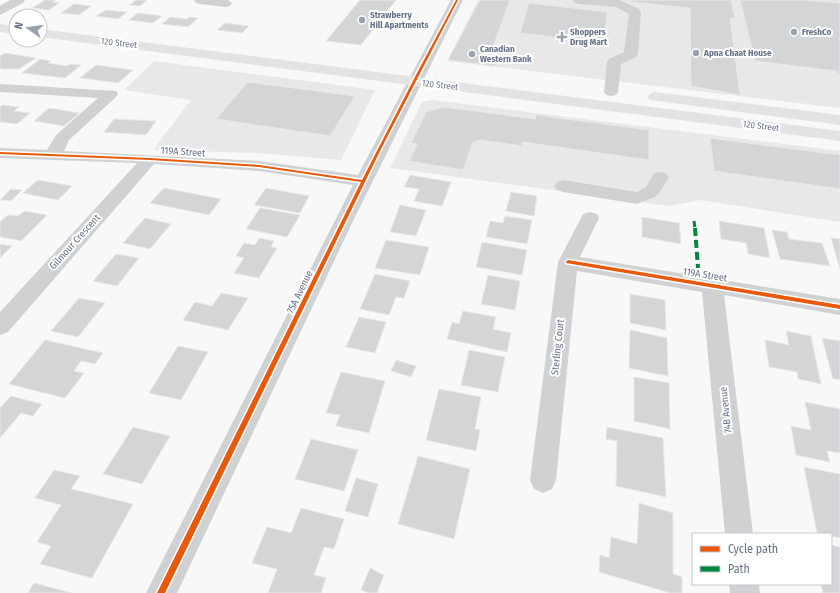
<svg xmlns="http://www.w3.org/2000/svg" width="840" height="593" viewBox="0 0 840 593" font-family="'Fira Sans Condensed',sans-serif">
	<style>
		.built { fill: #e8e8ea }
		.building { fill: #d4d5d6; stroke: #e8e8e8 }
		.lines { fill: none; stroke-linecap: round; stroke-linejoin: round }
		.minor { fill: #d0d1d3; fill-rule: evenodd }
		.major { fill: #e3e3e4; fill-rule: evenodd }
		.quiet-far1 { stroke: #00873e; stroke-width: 3; stroke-dasharray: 6 3; stroke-linecap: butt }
		.quiet { stroke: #00873e; stroke-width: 4; stroke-dasharray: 8 4; stroke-linecap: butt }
		.cycleway-casing { stroke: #fff; stroke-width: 3 }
		.cycleway { fill: #e8590c; fill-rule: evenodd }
		.poi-dot { fill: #9aa1af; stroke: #fff; stroke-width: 1.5 }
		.labels { text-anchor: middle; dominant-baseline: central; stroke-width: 4; stroke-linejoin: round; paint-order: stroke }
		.far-poi-label { font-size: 9px; font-weight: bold; fill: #687288; stroke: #fff; text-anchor: start }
		.far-street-label { font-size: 9px; fill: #687288; stroke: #fff }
		.street-label { font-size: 10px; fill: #687288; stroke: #fff }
	</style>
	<rect width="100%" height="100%" fill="#f8f8f8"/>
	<g class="built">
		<polygon points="478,0 840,0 840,108 447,61"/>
		<polygon points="154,61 375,90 341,160 259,153 153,150 191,100 124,90"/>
		<polygon points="432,100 840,151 840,222 700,200 669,206 390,168 422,102"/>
	</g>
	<g class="building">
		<polygon points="45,0 56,0 53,2 59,3 49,10 32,8"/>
		<polygon points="136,0 147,0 140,6 130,5"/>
		<polygon points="360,0 396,0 361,45 326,41"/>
		<polygon points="480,0 510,0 490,55 498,56 495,66 448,60"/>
		<polygon points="631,0 731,0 735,19 730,18 740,95 691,86 690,8 631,2"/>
		<polygon points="740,0 805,0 840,3 840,74 837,73 836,71 755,61"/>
		<polygon points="529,3 607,12 604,43 520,33"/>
		<polygon points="74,4 91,6 79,15 61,13"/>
		<polygon points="106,10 127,12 118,19 96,16"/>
		<polygon points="138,13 162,16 153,23 129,20"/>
		<polygon points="170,17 187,19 189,17 198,18 188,27 162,24"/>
		<polygon points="225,23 249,26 242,33 217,30"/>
		<polygon points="5,53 36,58 19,69 0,69 0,56"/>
		<polygon points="40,59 51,61 48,63 67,66 70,64 81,65 65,78 22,73"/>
		<polygon points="96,65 133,70 118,83 80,78"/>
		<polygon points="248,82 355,96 330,136 216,119"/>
		<polygon points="3,105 19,107 14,111 30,113 17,124 0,122 0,107"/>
		<polygon points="444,107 535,119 536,115 649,130 649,160 523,142 522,146 480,140 473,142 463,170 409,161 417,144 411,143 426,112"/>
		<polygon points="49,108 79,113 64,126 34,121"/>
		<polygon points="114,119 156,121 146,135 104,132"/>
		<polygon points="710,138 840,155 840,189 714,171"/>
		<polygon points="410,175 451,182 442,206 414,201 419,189 404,187"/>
		<polygon points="38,180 72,186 58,200 23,193"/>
		<polygon points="164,188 221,199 209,215 150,203"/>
		<polygon points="266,188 309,196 300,213 254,205"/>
		<polygon points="11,189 22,190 11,201 0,200"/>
		<polygon points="511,192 537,196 534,216 506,211"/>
		<polygon points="400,205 426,210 416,236 390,232"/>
		<polygon points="260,208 300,215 287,237 246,229"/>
		<polygon points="24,211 47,215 21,241 0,237 0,222 8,215 18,216"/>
		<polygon points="505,216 532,220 527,244 486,237 490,221 503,223"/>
		<polygon points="642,217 679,223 681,244 642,237"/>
		<polygon points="145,218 171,224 150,249 123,243"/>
		<polygon points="719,221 764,228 770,258 748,254 746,243 721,239"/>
		<polygon points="772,230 787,232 789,239 822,243 830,266 780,259"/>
		<polygon points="259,238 274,241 271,247 277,248 259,278 234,273 244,258 236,256 244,243 255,245"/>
		<polygon points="831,238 840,239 840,269"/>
		<polygon points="386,240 429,247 420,275 375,268"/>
		<polygon points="482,242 527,250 522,275 476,267"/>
		<polygon points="0,244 12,246 0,258"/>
		<polygon points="116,254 139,258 117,286 93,281"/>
		<polygon points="375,274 410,281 404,298 396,297 389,315 360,309"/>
		<polygon points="488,275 520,281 515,310 481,304"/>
		<polygon points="221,293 248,298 228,330 183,320 195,302 212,306"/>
		<polygon points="630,294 665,300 666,330 630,323"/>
		<polygon points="79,298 105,303 78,337 51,331"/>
		<polygon points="463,311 496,317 493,329 511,333 507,352 447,339 452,322 459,324"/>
		<polygon points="359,317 386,322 375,353 346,347"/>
		<polygon points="630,330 667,338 668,376 629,368"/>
		<polygon points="786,331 811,336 821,384 798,379 797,372 769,367 765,340 789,345"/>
		<polygon points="822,338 840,341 840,380 833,379"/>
		<polygon points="45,340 103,353 95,364 81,361 74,371 84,373 65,398 9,384"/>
		<polygon points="178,346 208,352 181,400 149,393"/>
		<polygon points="469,350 505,357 498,392 461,385"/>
		<polygon points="396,360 416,366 411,377 391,371"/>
		<polygon points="341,372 385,381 369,433 336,426 340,415 326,413"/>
		<polygon points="634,377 669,383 670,429 634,421"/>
		<polygon points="439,389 481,397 475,429 480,430 476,451 426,440"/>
		<polygon points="11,396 42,404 33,416 21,413 0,438 0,408"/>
		<polygon points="805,402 840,409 840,453 827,451 830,462 796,455 791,426 811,430"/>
		<polygon points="133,427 170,436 142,484 103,474"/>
		<polygon points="607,427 663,438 666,497 616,486 617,441 606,439"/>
		<polygon points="311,439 358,450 344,491 295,479"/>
		<polygon points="418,456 470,469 454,539 398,524"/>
		<polygon points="804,467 840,474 840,538 831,536 831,534 817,533"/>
		<polygon points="54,470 80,476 71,489 133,504 92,578 40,564 51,546 37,542 61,505 35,498"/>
		<polygon points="356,478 378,484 368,517 345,511"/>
		<polygon points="639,503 673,513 673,574 682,577 682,593 670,593 599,572 600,555 609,558 611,537 637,544"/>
		<polygon points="301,508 344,519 334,549 324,547 314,575 326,578 321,593 268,593 277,569 252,563 267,527 291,533"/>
		<polygon points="831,545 840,547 840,593 823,593 821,584 831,584"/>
		<polygon points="370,568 384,575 377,593 369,593 361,590"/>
		<polygon points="34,583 72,593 28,593"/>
	</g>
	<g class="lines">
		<g class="minor">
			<polygon points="10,0 25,0 23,3 0,15 0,6"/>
			<polygon points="194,0 228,0 232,3 230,6 226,7 200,4 196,3"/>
			<polygon points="451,0 463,0 353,221 177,593 146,593 353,185 259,171 154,164 8,332 0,335 0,312 137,163 0,158 0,148 47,150 56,135 98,98 0,92 0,84 116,91 118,94 116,97 69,140 64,151 259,161 358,175"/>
			<polygon points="573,0 619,0 639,9 641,12 638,54 636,57 621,64 618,92 616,95 611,96 606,95 604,92 607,62 609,59 624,52 629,14 616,7 579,4 575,3"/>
			<polygon points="660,172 666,173 669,177 660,192 655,197 637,204 563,192 557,190 554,186 557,182 563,180 637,192 646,187 654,173"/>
			<polygon points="590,212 597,214 599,218 580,257 840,299 840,315 724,295 753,534 725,534 702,292 577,271 556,480 552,489 543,493 534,489 530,480 558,262 583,214"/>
			<polygon points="729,584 759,584 760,593 730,593"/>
		</g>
		<g class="major">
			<polygon points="0,24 16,26 16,34 0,32"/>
			<polygon points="40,29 840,131 840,141 40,37"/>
			<polygon points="655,92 840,115 840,125 650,100 647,97 650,94"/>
		</g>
		<polyline class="quiet-far1" points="694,221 695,229"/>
		<polyline class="quiet" points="695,228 698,268"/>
		<defs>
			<g id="cycleway">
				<polygon points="456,0 458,0 382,147 165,593 157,593 361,182 259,167 150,160 0,154 0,152 150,158 259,165 362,180 417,73"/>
				<polygon points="568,260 840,305 840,309 566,263 566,262"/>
			</g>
		</defs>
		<use href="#cycleway" class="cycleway-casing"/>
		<use href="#cycleway" class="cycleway"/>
	</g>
	<g class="poi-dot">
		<circle cx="362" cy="20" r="4"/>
		<circle cx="794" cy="32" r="4"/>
		<path d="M560 31h4v4h4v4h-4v4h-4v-4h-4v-4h4z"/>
		<circle cx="696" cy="53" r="4"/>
		<circle cx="472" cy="54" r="4"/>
	</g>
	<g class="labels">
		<g class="far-poi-label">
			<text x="370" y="15">Strawberry<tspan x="370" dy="10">Hill Apartments</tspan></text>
			<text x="570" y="32">Shoppers<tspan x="570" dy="10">Drug Mart</tspan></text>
			<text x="802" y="32">FreshCo</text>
			<text x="480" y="49">Canadian<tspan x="480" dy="10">Western Bank</tspan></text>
			<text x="704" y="53">Apna Chaat House</text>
		</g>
		<g class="far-street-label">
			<text transform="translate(119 43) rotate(7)">120 Street</text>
			<text transform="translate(440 85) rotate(7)">120 Street</text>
			<text transform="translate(761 126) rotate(7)">120 Street</text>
		</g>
		<g class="street-label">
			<text transform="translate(183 152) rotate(4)">119A Street</text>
			<text transform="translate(75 242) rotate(-48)">Gilmour Crescent</text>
			<text transform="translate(705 275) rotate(9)">119A Street</text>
			<text transform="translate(300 292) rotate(-64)">75A Avenue</text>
			<text transform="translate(558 347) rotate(-84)">Sterling Court</text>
			<text transform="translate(726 410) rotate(-96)">74B Avenue</text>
		</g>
	</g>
	<rect x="692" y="533" width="140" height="52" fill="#ffffff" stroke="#c3c7cf"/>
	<rect x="700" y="546" width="20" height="6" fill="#e8590c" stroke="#c3c7cf"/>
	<text x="728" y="553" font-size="12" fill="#687288">Cycle path</text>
	<rect x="700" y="566" width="20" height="6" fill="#00873e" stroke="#c3c7cf"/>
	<text x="728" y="573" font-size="12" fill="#687288">Path</text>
	<g transform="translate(28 28) rotate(284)"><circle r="19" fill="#ffffff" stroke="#c3c7cf"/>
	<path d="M0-3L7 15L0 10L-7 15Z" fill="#9aa1af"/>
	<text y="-6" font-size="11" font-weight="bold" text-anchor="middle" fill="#687288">N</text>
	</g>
</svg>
